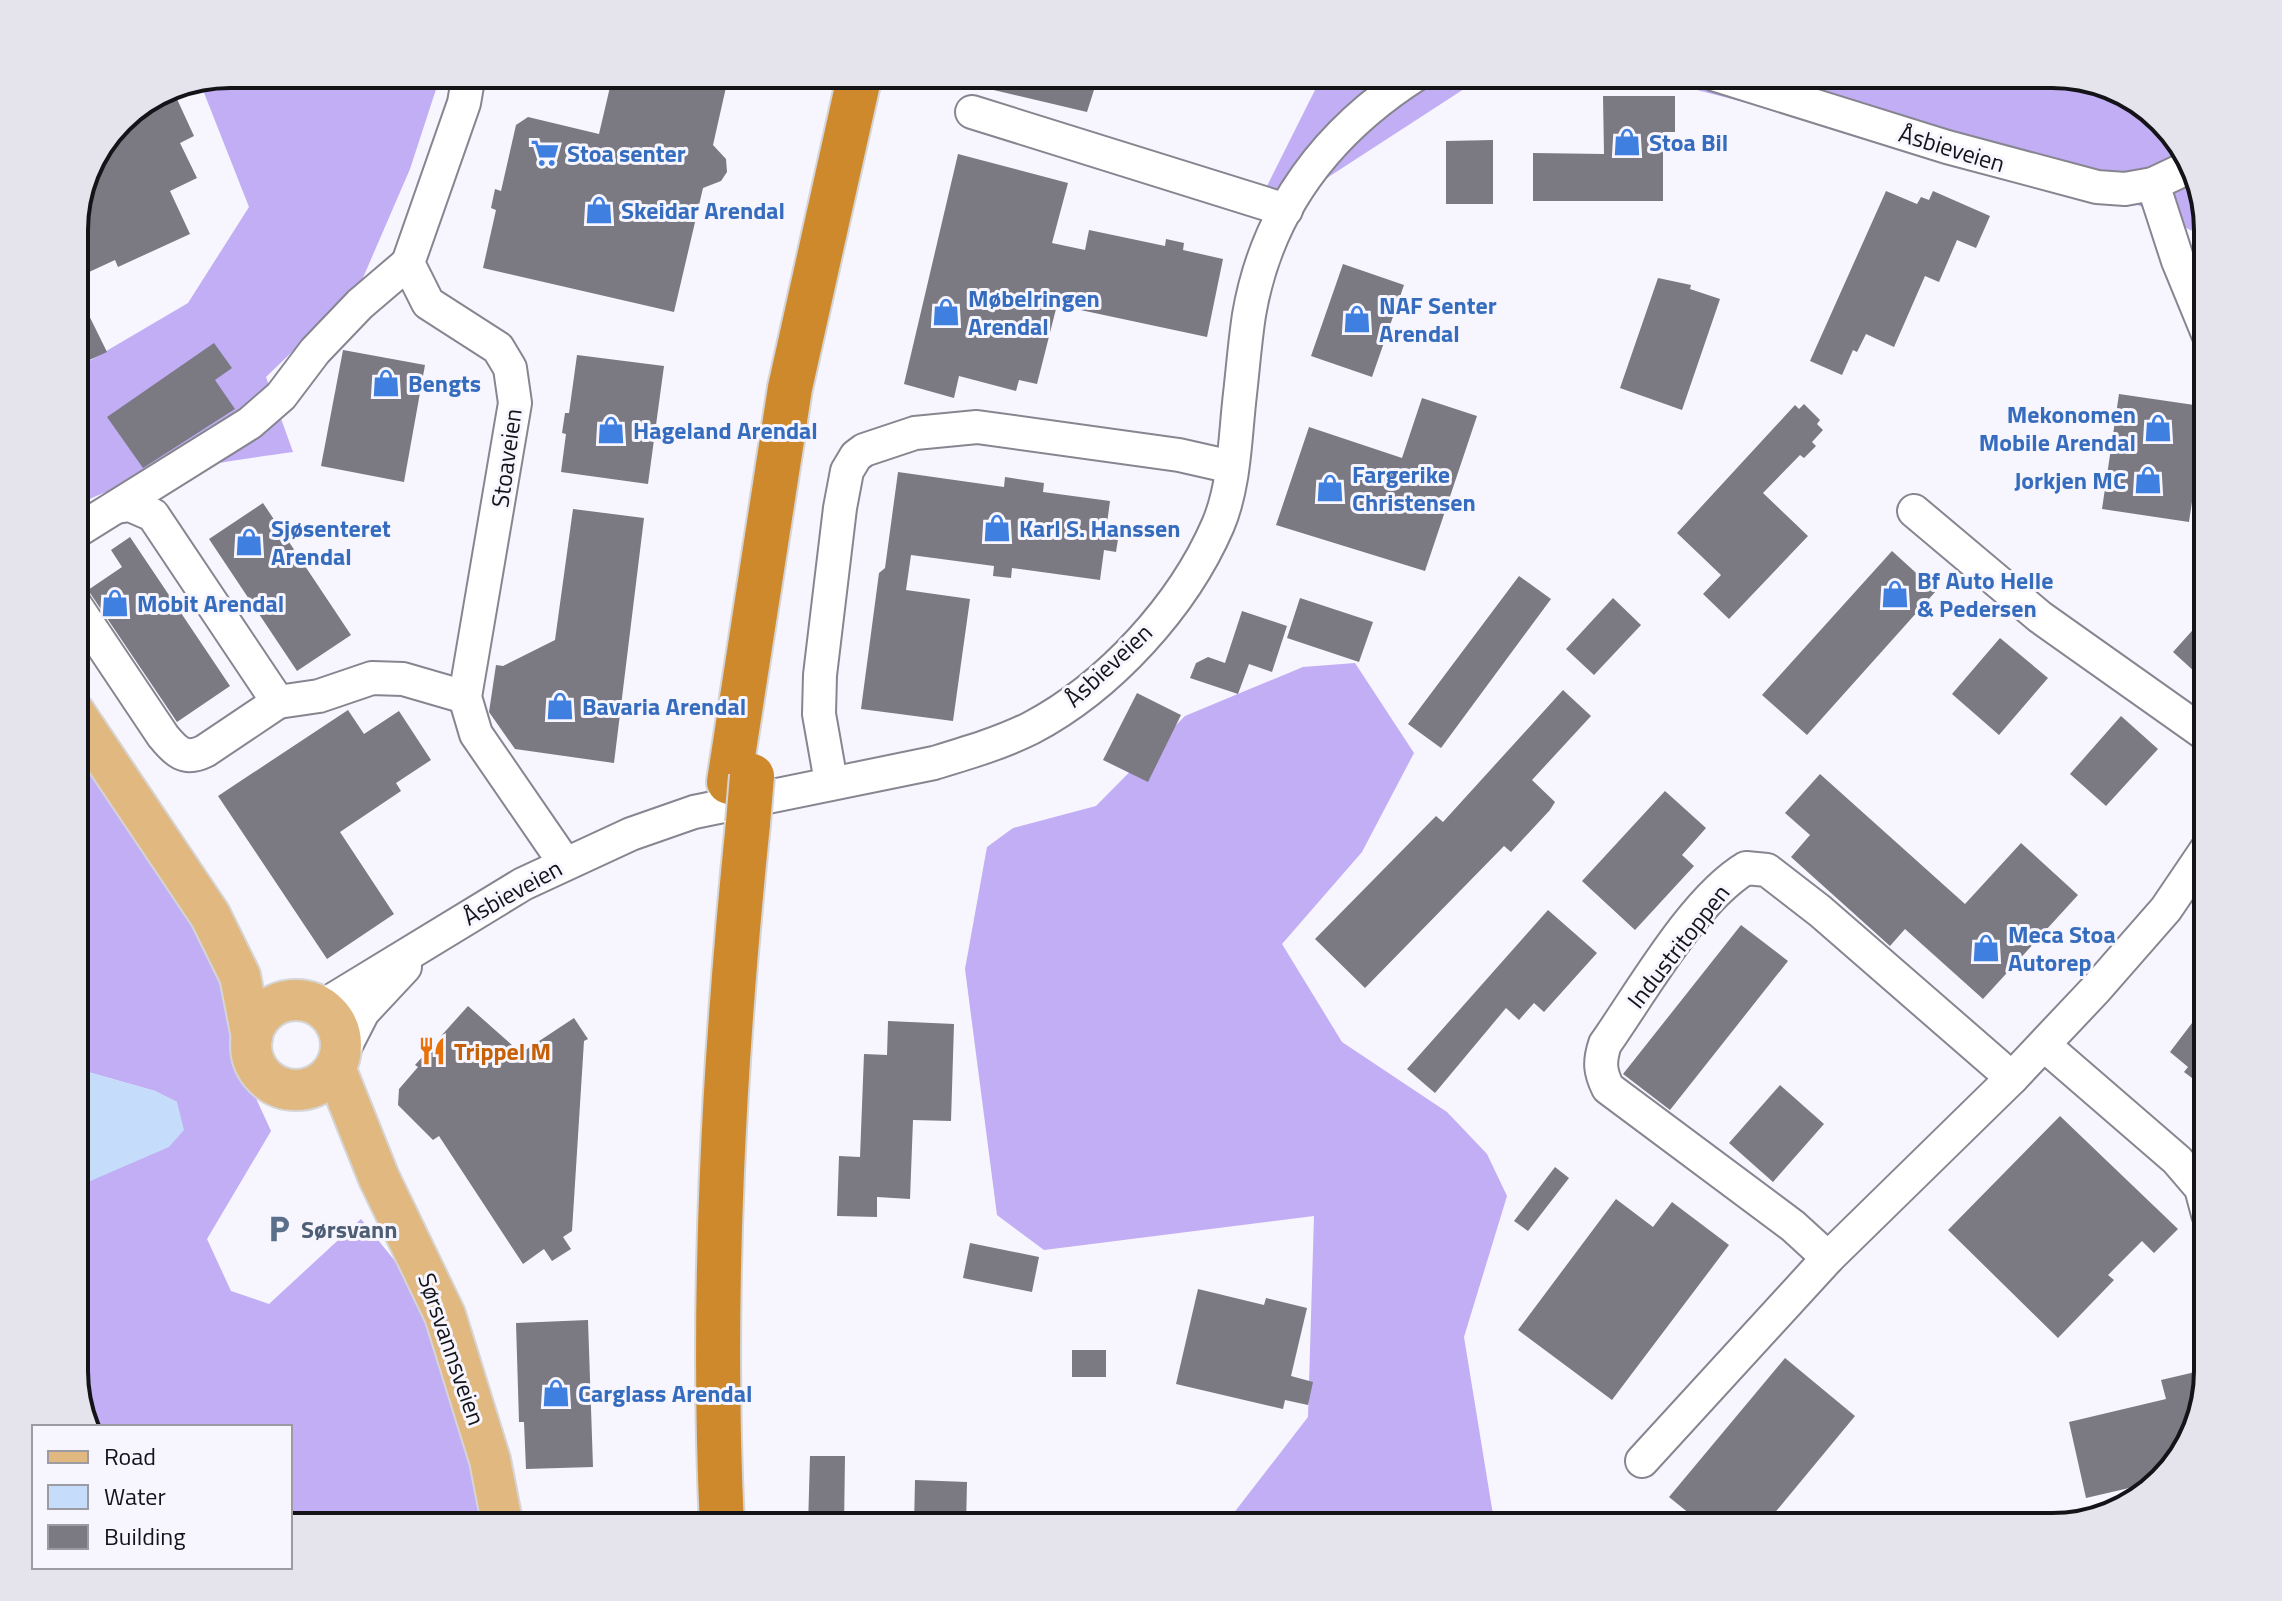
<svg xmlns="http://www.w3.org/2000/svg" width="2282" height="1601" viewBox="0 0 2282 1601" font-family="'Titillium Web',sans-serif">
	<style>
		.forest { fill: #c1aef5 }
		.water { fill: #c5dcfb }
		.building { fill: #7b7982 }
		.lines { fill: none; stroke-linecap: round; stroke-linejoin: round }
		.minor-casing { stroke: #87858f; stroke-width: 36 }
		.major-casing { stroke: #d5d5d5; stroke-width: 44 }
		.highway-casing { stroke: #d5d5d5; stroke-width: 48 }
		.minor { stroke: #fff; stroke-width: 32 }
		.major { stroke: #e2b881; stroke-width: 40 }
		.highway { stroke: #cf892d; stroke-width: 44 }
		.highway-bridge-casing { stroke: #d5d5d5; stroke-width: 48; stroke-linecap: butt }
		.highway-bridge { stroke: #cf892d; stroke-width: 44 }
		.labels { text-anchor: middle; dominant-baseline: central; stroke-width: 6; stroke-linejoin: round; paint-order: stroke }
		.shop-label { font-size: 24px; font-weight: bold; fill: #366cbe; stroke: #f7f5fe; text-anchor: start }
		.street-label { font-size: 24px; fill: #141317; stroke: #f7f5fe }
		.food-label { font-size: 24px; font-weight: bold; fill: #c56008; stroke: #f7f5fe; text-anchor: start }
		.service-label { font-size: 24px; font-weight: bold; fill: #4e5e75; stroke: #f7f5fe; text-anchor: start }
		.rim { fill: none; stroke: #141317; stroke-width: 4 }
	</style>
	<rect width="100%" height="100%" fill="#f7f5fe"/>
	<g class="forest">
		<path d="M231,74h210l-31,95 -51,118 -93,90 27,75c-70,10 -157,20 -219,55v-137l114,-67 61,-96 -50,-127z"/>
		<polygon points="1323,74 2051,74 2139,101 2187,153 2206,224 2203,236 2100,187 1820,122 1639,75 1484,76 1293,200 1265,190"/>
		<polygon points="1355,663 1414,753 1362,852 1282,944 1342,1042 1447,1112 1487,1154 1507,1196 1464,1337 1495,1527 1223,1527 1308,1417 1314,1216 1044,1250 997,1215 965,969 987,847 1013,828 1096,806 1185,716 1303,667"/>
		<polygon points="74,723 215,945 243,1070 271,1131 207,1239 231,1291 269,1304 361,1219 433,1308 505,1527 290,1527 290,1427 88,1427 74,1380 74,1188 94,1179 177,1102 155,1091 74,1068"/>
	</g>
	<polygon class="water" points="74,1068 155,1091 177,1102 184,1130 169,1147 74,1188"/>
	<g class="building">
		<polygon points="613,74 729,74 713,145 726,159 727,172 721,181 703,188 674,312 483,268 496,210 491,208 495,189 501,191 516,125 528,117 599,134"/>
		<polygon points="952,74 1099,74 1087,112 951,80"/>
		<polygon points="171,86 194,136 180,143 197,178 170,191 190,234 118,267 115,260 74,279 74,221 86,170 120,120"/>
		<polygon points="1603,96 1675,96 1675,132 1663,132 1663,201 1533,201 1533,153 1604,154"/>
		<polygon points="1493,140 1493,204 1446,204 1446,141"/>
		<polygon points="958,154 1068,183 1052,243 1085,250 1089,230 1165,246 1166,239 1184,243 1183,250 1223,259 1207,337 1057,305 1037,384 1019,380 1016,391 959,376 954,398 904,384"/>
		<polygon points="1886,191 1917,204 1921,197 1929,200 1933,191 1990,216 1976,248 1957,240 1939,282 1925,276 1894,347 1866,334 1857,352 1853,350 1842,375 1810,361"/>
		<polygon points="1343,264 1404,285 1372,377 1311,356"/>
		<polygon points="1658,278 1691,285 1690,289 1720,299 1682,410 1620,388"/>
		<polygon points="74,285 107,352 74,367"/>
		<polygon points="214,343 232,368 215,380 235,409 143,468 107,417"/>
		<polygon points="343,350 425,365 404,482 321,466"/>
		<polygon points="577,355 664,366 648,484 561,472 566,434 562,433 565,413 569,413"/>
		<polygon points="2119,394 2208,407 2208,435 2202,434 2189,522 2102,509"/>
		<polygon points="1422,398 1477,416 1425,571 1276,525 1309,427 1402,458"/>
		<polygon points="1804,404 1820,420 1817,424 1823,430 1812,442 1816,446 1804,458 1800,455 1763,493 1808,536 1729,619 1703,594 1721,575 1677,533 1795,405 1799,409"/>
		<polygon points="898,472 1004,487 1005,477 1044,483 1043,492 1110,501 1106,531 1119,533 1116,552 1104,550 1100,580 1012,568 1011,578 993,576 994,566 911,555 906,590 970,599 953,721 861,709 879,573 885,568"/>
		<polygon points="263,503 351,635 297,671 209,539"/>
		<polygon points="573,509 644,518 614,763 515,749 489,712 496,665 503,666 555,640"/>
		<polygon points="130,537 230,686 177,722 88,590 122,567 111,550"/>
		<polygon points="1892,551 1936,591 1807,735 1762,695"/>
		<polygon points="1519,576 1551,599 1441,748 1408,724"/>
		<polygon points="1300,598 1373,622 1359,662 1287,638"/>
		<polygon points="1613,598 1641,625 1594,675 1566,649"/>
		<polygon points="1242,611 1287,626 1272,672 1249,664 1238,694 1190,678 1196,663 1208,657 1225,663"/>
		<polygon points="2208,613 2208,684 2173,652"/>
		<polygon points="2000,638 2048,678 1999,735 1952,694"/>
		<polygon points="1563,690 1591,716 1532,780 1555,802 1550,810 1511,852 1504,846 1365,988 1315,939 1436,816 1443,822"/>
		<polygon points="1137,693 1181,715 1148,782 1103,760"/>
		<polygon points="348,710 364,734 399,711 431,760 396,783 401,791 340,832 394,914 327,959 218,796"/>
		<polygon points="2121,716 2158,749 2106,806 2070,774"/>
		<polygon points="1820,774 1965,904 2021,843 2078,895 1983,999 1905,929 1890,946 1791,857 1810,835 1785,813"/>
		<polygon points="1665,791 1706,828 1682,855 1694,866 1635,930 1582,881"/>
		<polygon points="1548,910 1597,953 1544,1012 1534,1003 1519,1020 1506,1008 1435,1093 1407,1069"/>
		<polygon points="1741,925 1788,961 1670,1110 1623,1074"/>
		<polygon points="2208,1002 2208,1090 2184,1072 2188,1067 2170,1052"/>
		<polygon points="468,1006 521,1053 574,1018 588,1039 584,1041 572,1231 563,1237 571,1249 552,1261 544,1249 523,1264 439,1136 433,1140 398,1105 399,1089 418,1067 415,1065"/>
		<polygon points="888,1021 954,1024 951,1121 913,1120 910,1199 877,1197 877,1217 837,1216 839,1156 860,1157 864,1054 887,1055"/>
		<polygon points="1780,1085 1824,1124 1773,1182 1729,1143"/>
		<polygon points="2060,1116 2178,1229 2154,1253 2142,1241 2108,1275 2114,1280 2058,1338 1948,1230"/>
		<polygon points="1555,1167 1569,1178 1528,1231 1514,1221"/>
		<polygon points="1616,1199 1653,1227 1672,1202 1729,1245 1612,1400 1518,1330"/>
		<polygon points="970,1243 1039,1257 1032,1292 963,1278"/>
		<polygon points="1198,1289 1264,1305 1266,1298 1307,1308 1291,1376 1313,1382 1308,1405 1285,1400 1283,1409 1176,1384"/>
		<polygon points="588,1320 593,1467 526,1469 524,1422 519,1422 516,1323"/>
		<rect x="1072" y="1350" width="34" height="27"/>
		<polygon points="1785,1358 1855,1416 1763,1527 1706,1527 1669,1497"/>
		<polygon points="2208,1369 2181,1458 2155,1482 2086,1498 2069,1422 2166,1399 2161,1380"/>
		<polygon points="810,1456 845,1456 844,1527 808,1527"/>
		<polygon points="915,1480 967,1482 966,1527 914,1527"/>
	</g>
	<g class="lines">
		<defs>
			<g id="minor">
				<polyline points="469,74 464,103 408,263 428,303 498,348 510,368 515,403 465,697 476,734 564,862"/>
				<polyline points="1713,74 1947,147 2097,187 2125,189 2153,184 2191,166"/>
				<polyline points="972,112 1286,210"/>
				<polyline points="2153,184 2178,261 2208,334"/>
				<polyline points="1914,511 2040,617 2208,736"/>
				<polyline points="74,533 250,423 281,396 315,351 360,304 408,263"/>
				<path d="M74,603l89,133c13,16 22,25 42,15l73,-49 -125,-187 -23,-10 -14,2"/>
				<polyline points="278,702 319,696 372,678 403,679 465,697"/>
				<polyline points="831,782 819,714 820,675 840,508 847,471 856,456 864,450 915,433 977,427 1179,455 1232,467"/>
				<path d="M321,1007l202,-123 108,-50 63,-22 240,-49c33,-10 67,-20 97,-35 78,-41 152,-122 187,-203 17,-40 17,-89 22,-131 3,-26 5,-53 9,-79 18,-106 80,-185 168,-241"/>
				<polyline points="2044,1045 2177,1160 2201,1188 2208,1214"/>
				<polyline points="341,1055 363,1012 405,967"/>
				<path d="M1828,1258l-35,-32 -185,-138c-8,-16 -9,-26 -3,-44 36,-51 88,-144 141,-176l21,2 53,41 192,167"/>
				<polyline points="1642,1461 1828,1258 2012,1078 2096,989 2166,909 2208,847"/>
			</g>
			<g id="major">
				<polyline points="74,712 210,915 240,976 252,1037"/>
				<circle cx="296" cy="1045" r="45"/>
				<polyline points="335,1068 379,1178 445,1315 490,1460 503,1527"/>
			</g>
			<g id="highway">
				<polyline points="729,782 790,388 860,74"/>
				<path d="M722,1527c-11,-235 2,-470 26,-704"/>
			</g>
		</defs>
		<use href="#minor" class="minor-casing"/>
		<use href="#major" class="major-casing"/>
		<use href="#highway" class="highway-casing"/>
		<use href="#minor" class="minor"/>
		<use href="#major" class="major"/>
		<use href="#highway" class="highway"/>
		<defs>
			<polyline id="highway-bridge" points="748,823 752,776"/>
		</defs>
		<use href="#highway-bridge" class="highway-bridge-casing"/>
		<use href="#highway-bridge" class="highway-bridge"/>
	</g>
	<defs>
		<symbol id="shop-bare" viewBox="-9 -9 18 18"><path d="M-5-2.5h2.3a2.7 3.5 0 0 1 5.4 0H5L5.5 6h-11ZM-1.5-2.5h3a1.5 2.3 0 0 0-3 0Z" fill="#3f7fe0" stroke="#f7f5fe" stroke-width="2.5" paint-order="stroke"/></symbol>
		<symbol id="supermarket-bare" viewBox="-9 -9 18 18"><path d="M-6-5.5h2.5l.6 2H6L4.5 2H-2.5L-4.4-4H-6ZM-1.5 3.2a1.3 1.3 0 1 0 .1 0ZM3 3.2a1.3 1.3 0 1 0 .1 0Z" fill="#3f7fe0" stroke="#f7f5fe" stroke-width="2.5" paint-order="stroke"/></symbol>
		<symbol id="restaurant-bare" viewBox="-9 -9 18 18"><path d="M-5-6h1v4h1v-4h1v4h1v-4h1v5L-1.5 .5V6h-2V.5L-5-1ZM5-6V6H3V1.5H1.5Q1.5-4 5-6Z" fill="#e8710a" stroke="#f7f5fe" stroke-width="2.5" paint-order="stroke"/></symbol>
		<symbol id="parking-bare" viewBox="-9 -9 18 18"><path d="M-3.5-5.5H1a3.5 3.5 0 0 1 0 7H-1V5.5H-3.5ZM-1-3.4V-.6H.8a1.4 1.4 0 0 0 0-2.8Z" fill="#5c6f8a" stroke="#f7f5fe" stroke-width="2.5" paint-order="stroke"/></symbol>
	</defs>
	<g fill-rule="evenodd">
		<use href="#shop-bare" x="1607" y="122" width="40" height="40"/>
		<use href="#supermarket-bare" x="525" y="133" width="40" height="40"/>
		<use href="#shop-bare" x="579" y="190" width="40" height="40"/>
		<use href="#shop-bare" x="926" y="292" width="40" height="40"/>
		<use href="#shop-bare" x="1337" y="299" width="40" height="40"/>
		<use href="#shop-bare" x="366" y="363" width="40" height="40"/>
		<use href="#shop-bare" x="2138" y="408" width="40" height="40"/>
		<use href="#shop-bare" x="591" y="410" width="40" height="40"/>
		<use href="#shop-bare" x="2128" y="460" width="40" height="40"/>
		<use href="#shop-bare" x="1310" y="468" width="40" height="40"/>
		<use href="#shop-bare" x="977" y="508" width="40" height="40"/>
		<use href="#shop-bare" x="229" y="522" width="40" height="40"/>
		<use href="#shop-bare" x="1875" y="574" width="40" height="40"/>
		<use href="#shop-bare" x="95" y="583" width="40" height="40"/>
		<use href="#shop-bare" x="540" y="686" width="40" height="40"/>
		<use href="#shop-bare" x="1966" y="928" width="40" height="40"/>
		<use href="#restaurant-bare" x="412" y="1031" width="40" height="40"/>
		<use href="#parking-bare" x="259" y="1209" width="40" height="40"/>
		<use href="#shop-bare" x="536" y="1373" width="40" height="40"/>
	</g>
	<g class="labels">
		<g class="shop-label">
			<text x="1649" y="142">Stoa Bil</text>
			<text x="567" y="153">Stoa senter</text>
			<text x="621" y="210">Skeidar Arendal</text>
			<text x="968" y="298">Møbelringen<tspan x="968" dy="28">Arendal</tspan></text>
			<text x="1379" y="305">NAF Senter<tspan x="1379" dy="28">Arendal</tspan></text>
			<text x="408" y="383">Bengts</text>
			<text x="2136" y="414" text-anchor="end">Mekonomen<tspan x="2136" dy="28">Mobile Arendal</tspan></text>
			<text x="633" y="430">Hageland Arendal</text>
			<text x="1352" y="474">Fargerike<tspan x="1352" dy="28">Christensen</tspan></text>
			<text x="2126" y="480" text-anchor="end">Jorkjen MC</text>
			<text x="271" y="528">Sjøsenteret<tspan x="271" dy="28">Arendal</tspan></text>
			<text x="1019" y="528">Karl S. Hanssen</text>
			<text x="1917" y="580">Bf Auto Helle<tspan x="1917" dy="28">&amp; Pedersen</tspan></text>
			<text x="137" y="603">Mobit Arendal</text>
			<text x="582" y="706">Bavaria Arendal</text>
			<text x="2008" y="934">Meca Stoa<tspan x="2008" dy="28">Autorep</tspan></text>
			<text x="578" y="1393">Carglass Arendal</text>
		</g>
		<g class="street-label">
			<text transform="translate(1952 148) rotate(17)">Åsbieveien</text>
			<text transform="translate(506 458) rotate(-82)">Stoaveien</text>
			<text transform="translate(1108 665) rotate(-43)">Åsbieveien</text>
			<text transform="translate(512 892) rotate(-29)">Åsbieveien</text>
			<text transform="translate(1678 946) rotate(-52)">Industritoppen</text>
			<text transform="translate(452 1349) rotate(71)">Sørsvannsveien</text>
		</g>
		<g class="food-label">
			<text x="454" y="1051">Trippel M</text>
		</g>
		<g class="service-label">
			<text x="301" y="1229">Sørsvann</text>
		</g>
	</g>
	<path d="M0 0H2282V1601H0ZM230 88H2052A142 142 0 0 1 2194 230V1371A142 142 0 0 1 2052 1513H230A142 142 0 0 1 88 1371V230A142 142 0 0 1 230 88Z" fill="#e5e3ec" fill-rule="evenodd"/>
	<path class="rim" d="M230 88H2052A142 142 0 0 1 2194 230V1371A142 142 0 0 1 2052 1513H230A142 142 0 0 1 88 1371V230A142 142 0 0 1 230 88Z"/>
	<rect x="32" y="1425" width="260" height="144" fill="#f7f5fe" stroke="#9c9ba2" stroke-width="2"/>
	<rect x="48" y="1451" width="40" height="12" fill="#e2b881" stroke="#9c9ba2" stroke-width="2"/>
	<text x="104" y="1465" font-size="24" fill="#141317">Road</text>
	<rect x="48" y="1485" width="40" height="24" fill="#c5dcfb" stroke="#9c9ba2" stroke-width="2"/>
	<text x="104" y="1505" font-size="24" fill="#141317">Water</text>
	<rect x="48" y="1525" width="40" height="24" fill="#7b7982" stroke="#9c9ba2" stroke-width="2"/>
	<text x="104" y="1545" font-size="24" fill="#141317">Building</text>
</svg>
